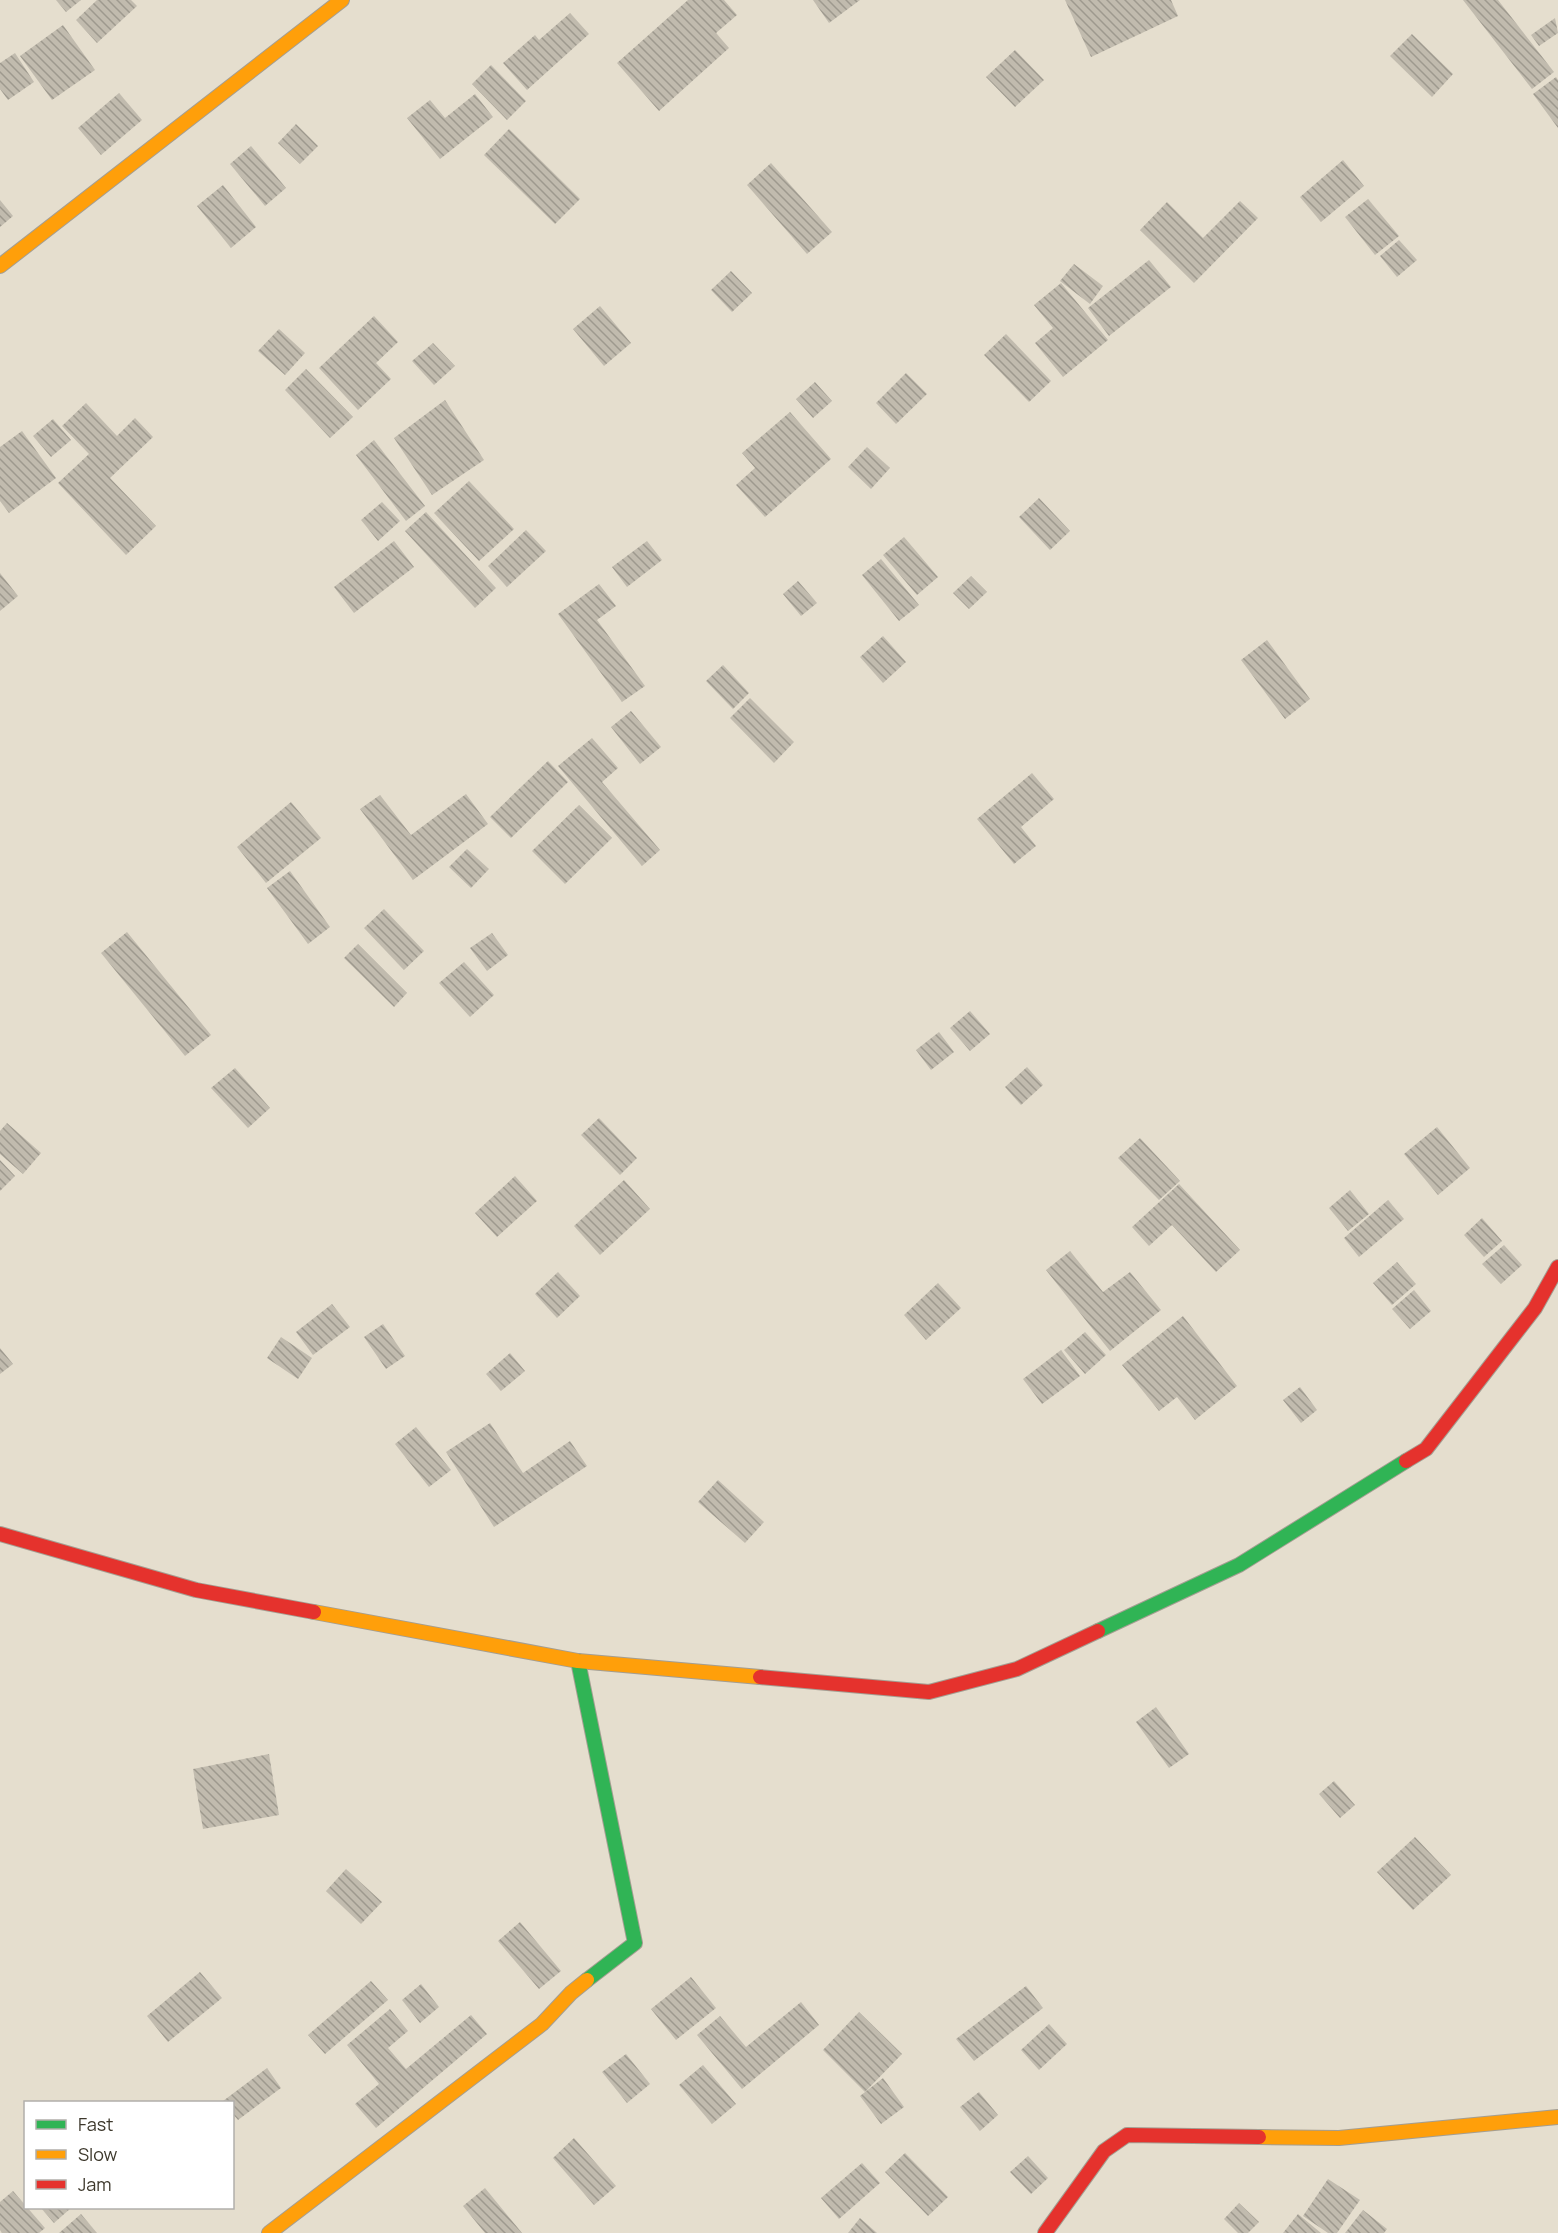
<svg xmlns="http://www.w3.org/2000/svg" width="1558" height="2233" viewBox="0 0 1558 2233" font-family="Manrope,sans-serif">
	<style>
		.building { fill: url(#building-back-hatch) }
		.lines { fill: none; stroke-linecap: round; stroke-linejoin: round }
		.fast-casing { stroke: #a49e92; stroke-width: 16 }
		.slow-casing { stroke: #a49e92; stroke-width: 16 }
		.jam-casing { stroke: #a49e92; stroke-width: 16 }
		.fast { stroke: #30b455; stroke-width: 14 }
		.slow { stroke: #ff9f0a; stroke-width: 14 }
		.jam { stroke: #e5322d; stroke-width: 14 }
	</style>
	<defs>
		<pattern id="building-back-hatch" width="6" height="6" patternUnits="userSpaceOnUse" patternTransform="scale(1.5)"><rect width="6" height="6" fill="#c1bbae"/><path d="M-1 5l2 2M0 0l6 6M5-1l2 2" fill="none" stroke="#9e998e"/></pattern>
	</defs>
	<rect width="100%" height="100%" fill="#e5dece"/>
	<g class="building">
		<polygon points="56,0 81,0 66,12"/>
		<polygon points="97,0 131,0 137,6 97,43 76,20"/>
		<polygon points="688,0 724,0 737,15 716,33 729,48 659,111 617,63"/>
		<polygon points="813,0 860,0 829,23"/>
		<polygon points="1065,0 1171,0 1178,16 1091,57"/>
		<polygon points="1463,0 1498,0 1554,72 1532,89"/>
		<polygon points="570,13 589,34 527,90 503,63 535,35 539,40"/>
		<polygon points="1555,18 1558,33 1539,46 1531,35"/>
		<polygon points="63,25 95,70 52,100 20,56"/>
		<polygon points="1412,34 1453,74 1432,97 1390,56"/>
		<polygon points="1015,50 1044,80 1015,107 986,77"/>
		<polygon points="15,53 34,82 8,100 0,89 0,63"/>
		<polygon points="491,65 526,101 507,120 472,84"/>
		<polygon points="1556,77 1558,80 1558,128 1533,94"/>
		<polygon points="119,93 142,120 101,155 78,128"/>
		<polygon points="475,94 493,117 440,159 407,118 430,100 445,118"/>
		<polygon points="296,124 318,146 300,164 278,143"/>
		<polygon points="509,129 580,199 555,224 484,155"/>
		<polygon points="251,146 286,188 265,206 230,164"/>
		<polygon points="1343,160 1364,186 1321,222 1300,197"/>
		<polygon points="771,163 832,232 807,254 747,185"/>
		<polygon points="223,185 256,227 231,248 197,206"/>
		<polygon points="1368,199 1399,236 1375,255 1345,217"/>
		<polygon points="0,200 13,216 0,227"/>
		<polygon points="1240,201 1258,218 1194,283 1140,230 1167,202 1203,238"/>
		<polygon points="1399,240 1417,260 1397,277 1380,256"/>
		<polygon points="1149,260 1171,287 1109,336 1088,308"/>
		<polygon points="1074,264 1103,286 1090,304 1060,281"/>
		<polygon points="731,271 752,293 732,312 711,290"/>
		<polygon points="1061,283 1108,340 1063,377 1035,343 1053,328 1034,305"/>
		<polygon points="600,306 631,343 604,366 573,329"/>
		<polygon points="374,316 398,342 376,363 391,379 358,410 319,368"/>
		<polygon points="279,329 305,353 285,375 258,351"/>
		<polygon points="1006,334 1051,381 1029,402 984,355"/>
		<polygon points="433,343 455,366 434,385 412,361"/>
		<polygon points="306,369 353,417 330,438 285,390"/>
		<polygon points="906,373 927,394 896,424 876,403"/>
		<polygon points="815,382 832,401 813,418 796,399"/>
		<polygon points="445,400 484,460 432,495 394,438"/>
		<polygon points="86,403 117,436 135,418 153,437 110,478 156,526 126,555 58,483 89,454 62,426"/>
		<polygon points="790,412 831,459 765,517 736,485 755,468 742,453"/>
		<polygon points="53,419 71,440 51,457 33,436"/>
		<polygon points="22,431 56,478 9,513 0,501 0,447"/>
		<polygon points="374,440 425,506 406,521 356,455"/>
		<polygon points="867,447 890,468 871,489 848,467"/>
		<polygon points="469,481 514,529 479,561 434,513"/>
		<polygon points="1039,498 1070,531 1050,550 1019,517"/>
		<polygon points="382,502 400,521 378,541 361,520"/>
		<polygon points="426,512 496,588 475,608 405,531"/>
		<polygon points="526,530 546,551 507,587 488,566"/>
		<polygon points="904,537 938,577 917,595 883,555"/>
		<polygon points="394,541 414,567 354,613 334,587"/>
		<polygon points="647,541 662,560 627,587 612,567"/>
		<polygon points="881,559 919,605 899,621 862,575"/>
		<polygon points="0,573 18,596 0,611"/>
		<polygon points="971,576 987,592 969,609 953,593"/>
		<polygon points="798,581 817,603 801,616 783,594"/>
		<polygon points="599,584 616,606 597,620 645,686 622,702 558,614"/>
		<polygon points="883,636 906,662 883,683 860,657"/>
		<polygon points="1267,640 1310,699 1285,719 1241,660"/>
		<polygon points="723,665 749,693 733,709 706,681"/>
		<polygon points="750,698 794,742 774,763 730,718"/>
		<polygon points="631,711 661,747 640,764 611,727"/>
		<polygon points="592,738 618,768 602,782 660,850 642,866 558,766"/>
		<polygon points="548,761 568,782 511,838 490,817"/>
		<polygon points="1032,773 1054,799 1021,827 1036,846 1014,864 977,819"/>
		<polygon points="466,794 488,824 413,880 360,809 380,795 411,835"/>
		<polygon points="291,802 321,838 266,883 237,847"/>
		<polygon points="579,805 612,838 565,884 532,851"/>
		<polygon points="467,849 489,869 471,888 449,867"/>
		<polygon points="290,871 330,927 308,944 267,888"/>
		<polygon points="384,909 424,951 404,970 364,928"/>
		<polygon points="127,932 211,1035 185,1056 101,953"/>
		<polygon points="492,933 508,955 487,971 470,948"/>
		<polygon points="358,944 407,993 394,1007 344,958"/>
		<polygon points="464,962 494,995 470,1017 439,983"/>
		<polygon points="970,1011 990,1034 970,1051 950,1028"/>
		<polygon points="939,1032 954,1052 931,1070 916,1050"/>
		<polygon points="1027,1067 1043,1085 1021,1105 1005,1087"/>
		<polygon points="235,1068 270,1108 248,1128 211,1088"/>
		<polygon points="599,1118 637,1158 620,1175 581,1135"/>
		<polygon points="7,1123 41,1153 23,1174 0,1154 0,1131"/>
		<polygon points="1437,1127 1470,1168 1438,1195 1404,1154"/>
		<polygon points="1140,1138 1180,1181 1159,1200 1118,1158"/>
		<polygon points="0,1160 15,1176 0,1191"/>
		<polygon points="515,1176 537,1201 497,1237 475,1213"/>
		<polygon points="624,1180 650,1209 600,1255 574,1226"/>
		<polygon points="1179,1184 1240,1250 1216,1272 1172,1225 1149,1246 1132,1227"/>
		<polygon points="1350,1190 1369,1214 1348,1231 1329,1208"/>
		<polygon points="1388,1200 1404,1219 1359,1257 1344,1238"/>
		<polygon points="1482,1218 1502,1241 1484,1257 1464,1235"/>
		<polygon points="1504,1245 1522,1265 1501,1284 1482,1264"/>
		<polygon points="1070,1251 1103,1292 1130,1272 1161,1310 1110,1351 1046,1270"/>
		<polygon points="1397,1262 1416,1284 1392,1305 1373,1283"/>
		<polygon points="558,1272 580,1296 557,1318 535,1294"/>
		<polygon points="938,1283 961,1308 926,1340 904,1315"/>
		<polygon points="1414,1290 1431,1311 1410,1329 1392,1309"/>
		<polygon points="332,1304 350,1327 313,1355 296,1332"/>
		<polygon points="1183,1316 1237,1386 1195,1420 1177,1397 1159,1411 1122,1365"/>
		<polygon points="383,1324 405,1356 386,1369 364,1337"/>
		<polygon points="1085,1332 1106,1355 1085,1374 1064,1350"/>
		<polygon points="281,1337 312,1358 298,1379 267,1358"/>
		<polygon points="0,1348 13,1364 0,1374"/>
		<polygon points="1061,1350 1080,1376 1042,1404 1023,1379"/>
		<polygon points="510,1353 525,1371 501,1391 486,1374"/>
		<polygon points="1300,1387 1317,1410 1301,1423 1283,1400"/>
		<polygon points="490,1423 523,1473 570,1441 587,1466 494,1527 446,1452"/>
		<polygon points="416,1427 451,1470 429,1487 395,1444"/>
		<polygon points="718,1480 764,1522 745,1543 698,1502"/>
		<polygon points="1156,1707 1189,1754 1169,1768 1136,1722"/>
		<polygon points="269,1754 279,1815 203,1829 193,1769"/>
		<polygon points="1334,1781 1355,1805 1340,1818 1319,1794"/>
		<polygon points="1415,1837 1451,1875 1413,1910 1377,1872"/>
		<polygon points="346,1869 382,1902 361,1924 326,1891"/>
		<polygon points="520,1922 561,1971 539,1989 498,1941"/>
		<polygon points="200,1972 222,1998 168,2042 147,2016"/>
		<polygon points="691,1977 716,2008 676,2040 651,2009"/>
		<polygon points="371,1981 388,2000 325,2054 308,2035"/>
		<polygon points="421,1984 439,2007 420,2023 402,2000"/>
		<polygon points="1026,1986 1043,2008 974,2061 956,2039"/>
		<polygon points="801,2002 819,2025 742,2089 697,2035 720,2016 746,2047"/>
		<polygon points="390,2009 408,2031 388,2048 406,2069 471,2015 487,2034 376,2128 355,2104 379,2084 347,2045"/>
		<polygon points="859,2012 902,2054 865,2092 823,2050"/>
		<polygon points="1049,2024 1067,2044 1039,2070 1021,2050"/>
		<polygon points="626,2054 650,2084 627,2103 602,2072"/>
		<polygon points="703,2065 736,2104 712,2124 679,2085"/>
		<polygon points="267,2068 281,2088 238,2120 232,2113 232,2102 223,2101"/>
		<polygon points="883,2078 904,2107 881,2124 860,2096"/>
		<polygon points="979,2092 998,2115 980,2131 960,2107"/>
		<polygon points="574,2138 616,2186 594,2205 553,2158"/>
		<polygon points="905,2153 948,2197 928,2216 885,2172"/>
		<polygon points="1028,2156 1048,2178 1031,2194 1010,2172"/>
		<polygon points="862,2163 880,2183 839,2219 821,2198"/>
		<polygon points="1328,2179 1360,2200 1337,2233 1328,2233 1303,2216"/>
		<polygon points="485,2188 522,2233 485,2233 463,2206"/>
		<polygon points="13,2191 45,2228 39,2233 2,2233 0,2230 0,2202"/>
		<polygon points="1239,2203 1259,2222 1248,2233 1238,2233 1224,2219"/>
		<polygon points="41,2208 71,2208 54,2223"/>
		<polygon points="1363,2210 1387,2229 1384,2233 1345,2233"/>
		<polygon points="81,2214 97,2233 59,2233"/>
		<polygon points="1298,2214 1321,2233 1283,2233"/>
		<polygon points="860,2218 877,2233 848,2233"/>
	</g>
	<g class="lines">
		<defs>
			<g id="fast">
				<polyline points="1098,1631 1239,1565 1406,1461"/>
				<polyline points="578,1661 635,1943 587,1980"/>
			</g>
			<g id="slow">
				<polyline points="0,266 342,0"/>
				<polyline points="314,1612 578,1661 760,1677"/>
				<polyline points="1259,2137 1339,2138 1558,2117"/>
				<polyline points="269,2233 542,2024 571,1993 587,1980"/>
			</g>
			<g id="jam">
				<polyline points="1406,1461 1426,1449 1535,1308 1558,1267"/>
				<polyline points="0,1534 196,1590 314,1612"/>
				<polyline points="760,1677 929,1692 1017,1669 1098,1631"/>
				<polyline points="1045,2233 1104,2151 1127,2135 1259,2137"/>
			</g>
		</defs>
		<use href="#fast" class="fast-casing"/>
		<use href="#slow" class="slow-casing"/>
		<use href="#jam" class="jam-casing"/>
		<use href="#fast" class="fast"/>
		<use href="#slow" class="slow"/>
		<use href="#jam" class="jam"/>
	</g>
	<rect x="24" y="2101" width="210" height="108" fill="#ffffff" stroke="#b1afab" stroke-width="1.5"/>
	<rect x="36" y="2120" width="30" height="9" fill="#30b455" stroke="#b1afab" stroke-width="1.5"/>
	<text x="78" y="2131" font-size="18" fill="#3d382c">Fast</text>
	<rect x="36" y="2150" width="30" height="9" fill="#ff9f0a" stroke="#b1afab" stroke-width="1.5"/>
	<text x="78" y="2161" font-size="18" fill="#3d382c">Slow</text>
	<rect x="36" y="2180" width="30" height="9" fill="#e5322d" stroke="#b1afab" stroke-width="1.5"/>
	<text x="78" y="2191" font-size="18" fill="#3d382c">Jam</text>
</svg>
